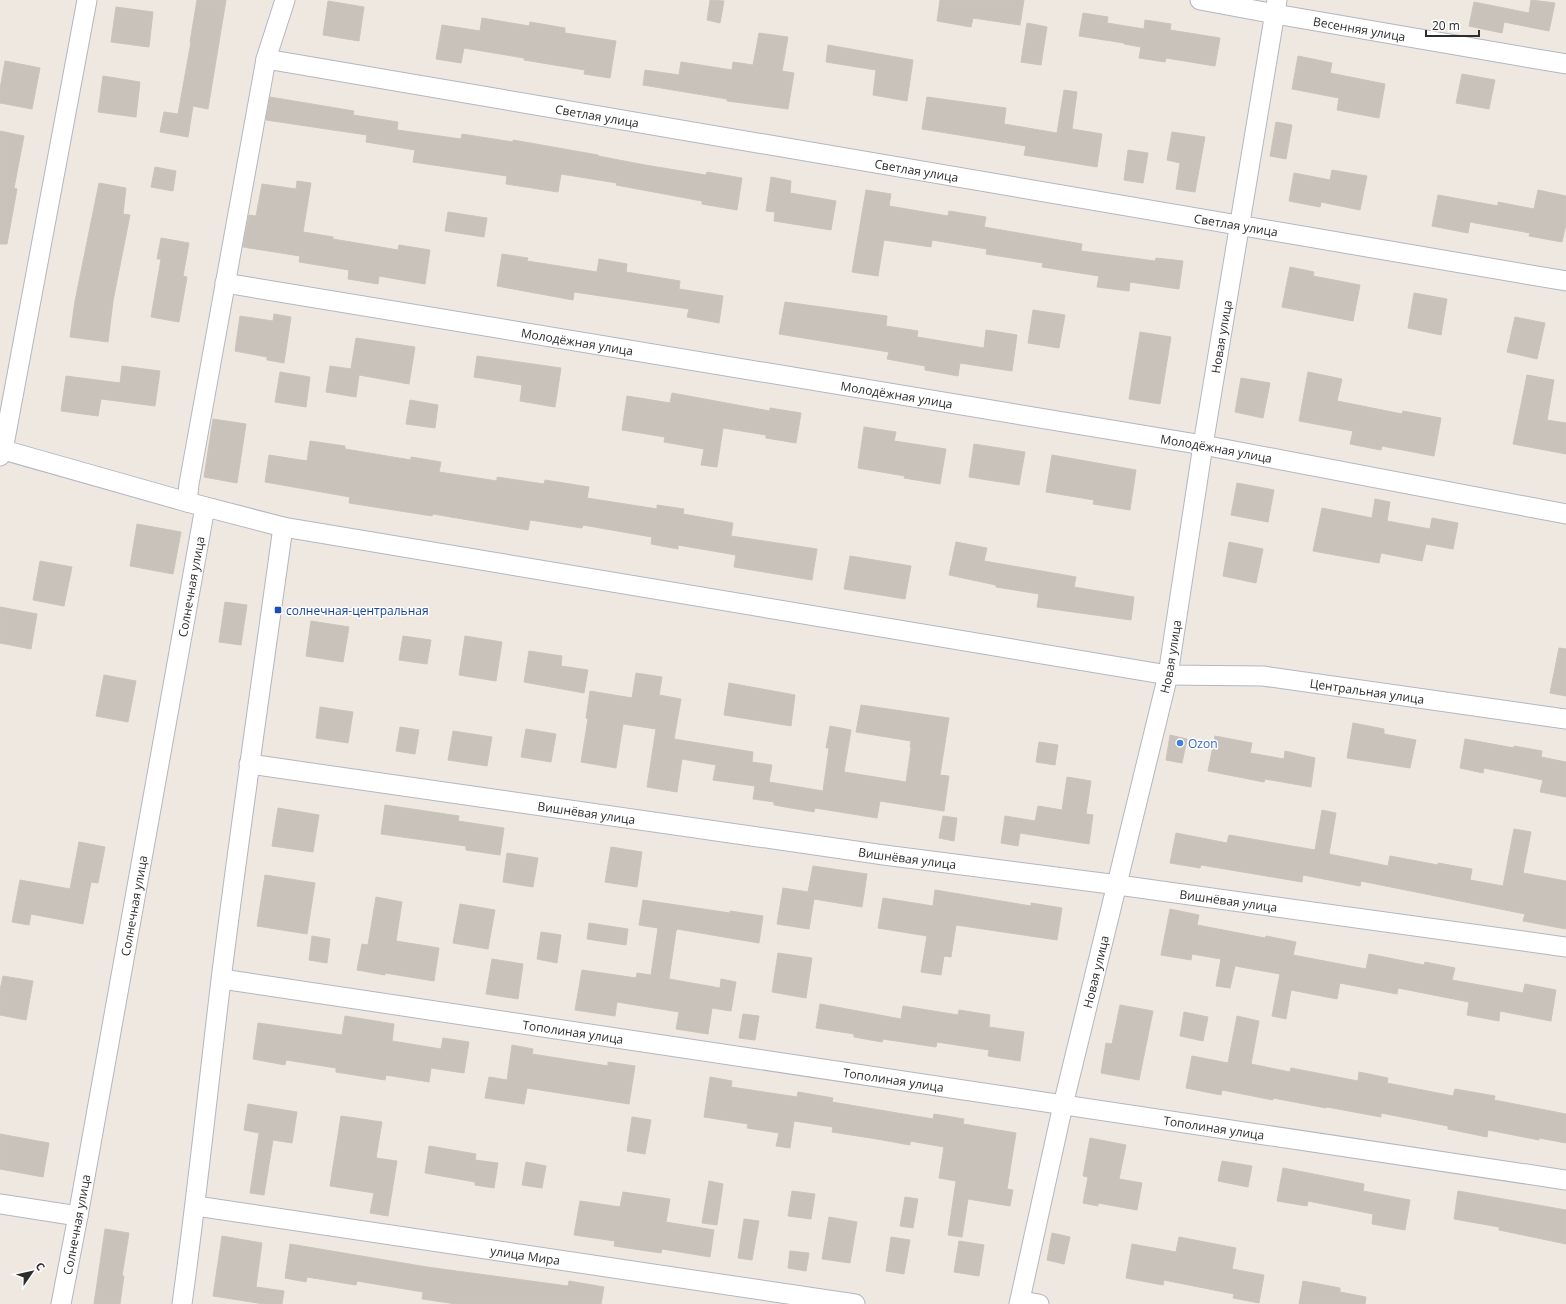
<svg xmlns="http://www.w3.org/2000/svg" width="1566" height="1304" viewBox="0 0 1566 1304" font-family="'Open Sans',sans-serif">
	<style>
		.building { fill: #c8c2bb; stroke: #cbc4b9 }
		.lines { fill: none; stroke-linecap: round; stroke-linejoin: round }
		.minor-casing { stroke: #b3b6c1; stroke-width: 21 }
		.minor { stroke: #fff; stroke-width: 19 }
		.transit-dot { fill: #1a4fb4; stroke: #fff; stroke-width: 1.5 }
		.shop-dot { fill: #3f7fe0; stroke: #fff; stroke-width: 1.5 }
		.labels { text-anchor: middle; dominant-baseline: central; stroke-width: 3; stroke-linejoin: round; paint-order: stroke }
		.street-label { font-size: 12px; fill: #2d2d2d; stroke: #fff }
		.transit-label { font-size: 12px; fill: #164399; stroke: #fff; text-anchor: start }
		.shop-label { font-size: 12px; fill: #366cbe; stroke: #fff; text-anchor: start }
	</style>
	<rect width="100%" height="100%" fill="#efe8e0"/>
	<g class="building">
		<polygon points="197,0 226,0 208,109 193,106 188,137 160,132 164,112 178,114 191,42 190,42"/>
		<polygon points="710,0 724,1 720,23 707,20"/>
		<polygon points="940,0 1024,0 1020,25 973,18 971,27 937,21"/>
		<polygon points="1531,0 1555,3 1549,31 1504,22 1502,33 1469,26 1474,2 1529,13"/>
		<polygon points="328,1 364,7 359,41 323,35"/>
		<polygon points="116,7 153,12 149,47 111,42"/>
		<polygon points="1083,13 1108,17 1107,23 1144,29 1145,20 1171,24 1170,30 1220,38 1215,66 1166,58 1165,62 1139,58 1141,47 1124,44 1124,43 1079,36"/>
		<polygon points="482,18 529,26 530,22 565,28 565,33 616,41 610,78 584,74 585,70 524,60 524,58 464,48 461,63 436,59 442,25 480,31"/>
		<polygon points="1027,23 1047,27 1041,65 1021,62"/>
		<polygon points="759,33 788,37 782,71 794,73 788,109 727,101 727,99 643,85 645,70 679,75 681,62 732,70 733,62 753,65"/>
		<polygon points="828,45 913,60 907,101 873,95 876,70 826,62"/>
		<polygon points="1298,56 1332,63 1330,73 1385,84 1379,118 1337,110 1339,98 1292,89"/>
		<polygon points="5,61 40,68 32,109 0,103 0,89"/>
		<polygon points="1462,74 1495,80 1489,109 1456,103"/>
		<polygon points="103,76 140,82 136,117 98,112"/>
		<polygon points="1064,90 1077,92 1072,129 1102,134 1097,167 1024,155 1026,146 922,129 927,97 1006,108 1004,124 1057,133"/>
		<polygon points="270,97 354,111 353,115 398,122 397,130 461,139 462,134 513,142 513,140 598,155 598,156 645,165 706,175 707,172 742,178 737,210 702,204 702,201 616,185 617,183 561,174 558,192 506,184 507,176 413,162 415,150 366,142 367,135 266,120"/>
		<polygon points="1276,122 1292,125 1286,159 1270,156"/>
		<polygon points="0,131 24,136 14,188 17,189 7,244 0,244"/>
		<polygon points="1172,132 1205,137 1195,192 1176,189 1180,163 1167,160"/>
		<polygon points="1128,150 1148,153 1143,183 1124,180"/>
		<polygon points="155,167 176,171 173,191 151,187"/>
		<polygon points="1332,170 1367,176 1360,210 1321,202 1320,207 1289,201 1294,173 1330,180"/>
		<polygon points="771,177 791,181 790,193 836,201 831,230 774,221 775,212 766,211"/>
		<polygon points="297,181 311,183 303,232 333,237 333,239 398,250 399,245 430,250 425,284 379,276 378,284 348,279 349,270 299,262 300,256 243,247 249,215 256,216 262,184 296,189"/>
		<polygon points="99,183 126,188 123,214 130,215 113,301 108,342 70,337 75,301"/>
		<polygon points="866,190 891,194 889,206 948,216 949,211 986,217 984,227 1082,244 1081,251 1155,261 1156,258 1183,261 1179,289 1130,282 1129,291 1097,287 1099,276 1042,267 1043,263 986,254 987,249 932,240 931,247 884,240 878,276 852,272"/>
		<polygon points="1538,190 1566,196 1566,224 1562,242 1529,236 1530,233 1470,222 1468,233 1432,226 1438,195 1498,206 1498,202 1534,209"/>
		<polygon points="448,212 487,218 484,237 445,231"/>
		<polygon points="161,238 189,243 183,276 187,277 179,322 151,317 161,259 157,259"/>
		<polygon points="502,254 528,258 527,261 597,272 599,259 627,264 626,272 680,281 679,289 723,296 719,323 687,317 689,309 574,292 573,300 497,286"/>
		<polygon points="1290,267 1314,272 1313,276 1360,285 1353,321 1282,307"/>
		<polygon points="1414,293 1447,299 1441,335 1408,328"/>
		<polygon points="785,302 887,316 886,326 918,331 917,337 984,348 986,330 1017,335 1012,371 960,363 958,376 925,370 925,366 887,359 889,352 779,334"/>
		<polygon points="1033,310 1065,315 1059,348 1028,343"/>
		<polygon points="274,314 291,317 284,363 267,360 267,357 235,351 240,316 273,321"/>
		<polygon points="1515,317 1545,323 1537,359 1507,352"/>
		<polygon points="1140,332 1171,337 1160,404 1129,399"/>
		<polygon points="356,338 415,347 409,384 359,375 356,397 326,392 330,366 351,369"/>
		<polygon points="477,356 561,368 555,407 520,401 522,385 474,377"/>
		<polygon points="122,366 160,371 155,406 101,399 98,416 61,411 66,376 120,383"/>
		<polygon points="280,372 310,377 306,407 275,402"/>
		<polygon points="1308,372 1342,379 1337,401 1402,414 1403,411 1441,418 1434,456 1382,446 1381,450 1350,444 1353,431 1299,421"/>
		<polygon points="1527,375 1554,380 1547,420 1566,423 1566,454 1513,444"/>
		<polygon points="1241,378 1270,383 1263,418 1235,412"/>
		<polygon points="672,393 770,411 770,408 801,413 796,443 766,438 766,435 723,428 717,467 701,465 704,449 664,442 665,437 622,430 627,396 670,403"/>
		<polygon points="410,400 438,405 435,428 406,424"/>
		<polygon points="213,419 246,424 237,483 204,477"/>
		<polygon points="864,427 896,432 894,441 946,449 940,484 904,478 905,476 858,468"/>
		<polygon points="310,441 345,446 345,449 411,460 411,457 441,462 439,472 497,481 497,477 544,484 545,480 589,487 587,498 657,509 657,505 684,509 683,514 733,523 731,536 817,549 812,580 734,567 736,555 678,545 678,549 651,544 652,537 583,525 582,528 530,520 528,530 433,514 432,516 349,503 350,497 265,482 269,455 307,461"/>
		<polygon points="974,444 1025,452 1019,485 969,477"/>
		<polygon points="1052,455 1136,470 1130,510 1093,504 1094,500 1046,492"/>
		<polygon points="1237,483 1274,490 1268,522 1231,515"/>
		<polygon points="1375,499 1390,502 1387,521 1430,529 1432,518 1458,523 1453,549 1426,544 1422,561 1381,553 1379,563 1313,551 1322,508 1372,518"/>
		<polygon points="137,524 181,532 173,574 130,566"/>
		<polygon points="956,542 987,548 984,561 1076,577 1074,587 1134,597 1131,620 1037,607 1039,594 996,587 996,585 949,575"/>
		<polygon points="1229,542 1263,549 1256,583 1223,576"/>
		<polygon points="850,556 911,566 905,599 844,589"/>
		<polygon points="40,561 72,567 64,606 33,600"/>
		<polygon points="225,602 247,605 241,645 219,642"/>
		<polygon points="0,607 37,614 31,649 0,643"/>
		<polygon points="311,621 349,627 343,662 306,656"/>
		<polygon points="403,636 431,640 427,664 399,660"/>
		<polygon points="465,636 502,642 496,681 459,675"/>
		<polygon points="1559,648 1566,649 1566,696 1550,693"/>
		<polygon points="529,651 562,656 561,666 588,670 584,693 524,682"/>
		<polygon points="636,673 662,677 659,695 681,699 674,739 753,752 752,762 772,765 769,782 823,791 829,748 826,748 830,726 851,730 844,772 906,782 911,748 910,747 911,741 856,732 861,705 949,718 940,775 949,776 944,811 880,801 877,818 815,808 814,812 774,805 774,802 753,799 755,786 713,780 716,765 682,759 677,792 647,787 656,729 623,724 616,768 581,762 588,719 586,718 590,691 632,698"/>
		<polygon points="104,675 136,681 128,722 96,716"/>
		<polygon points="729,683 795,695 791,726 724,715"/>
		<polygon points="320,707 353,712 348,743 316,738"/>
		<polygon points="1353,723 1384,729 1384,734 1416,740 1410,768 1347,758"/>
		<polygon points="400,727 419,730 415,754 396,751"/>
		<polygon points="526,729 556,734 551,762 521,757"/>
		<polygon points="453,731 492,737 487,766 448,760"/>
		<polygon points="1170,735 1187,739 1182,763 1166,760"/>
		<polygon points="1215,736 1252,743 1250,753 1284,759 1285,751 1315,758 1311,787 1265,779 1264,782 1208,771"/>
		<polygon points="1465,739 1514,748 1514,746 1542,751 1541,757 1566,762 1566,797 1540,792 1543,780 1484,768 1483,773 1460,768"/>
		<polygon points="1039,742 1058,745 1055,765 1036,762"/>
		<polygon points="1067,777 1091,781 1086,814 1093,815 1089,844 1020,833 1018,846 1001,843 1005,816 1035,821 1038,806 1062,810"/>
		<polygon points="385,805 459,816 458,821 504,828 500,855 466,850 466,846 381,834"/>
		<polygon points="278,808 319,815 313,852 272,846"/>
		<polygon points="1322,810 1336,813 1329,854 1388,866 1390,856 1438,865 1438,863 1472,869 1470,880 1503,886 1514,829 1531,832 1523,873 1566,881 1566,929 1523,921 1525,914 1361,881 1360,886 1303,875 1302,882 1201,865 1200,868 1170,863 1176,833 1227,843 1229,835 1315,850"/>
		<polygon points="943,816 957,818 954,841 939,838"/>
		<polygon points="79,842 105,847 98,883 91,882 83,924 31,914 29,925 12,922 20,880 70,889"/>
		<polygon points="611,847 642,852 637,887 605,882"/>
		<polygon points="507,853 538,858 533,887 503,882"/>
		<polygon points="813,866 867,874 862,907 814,899 809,929 777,924 783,888 808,892"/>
		<polygon points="265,875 315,883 307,934 257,926"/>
		<polygon points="935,890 1031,906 1031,903 1062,908 1057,940 956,925 951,957 944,956 941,975 921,972 927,936 878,928 883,898 933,906"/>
		<polygon points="376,897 402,902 396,941 439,948 434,981 385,973 385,975 357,970 362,944 368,945"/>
		<polygon points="643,900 730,913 730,911 763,916 759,943 677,929 676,931 669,979 720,988 721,979 736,982 731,1011 712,1008 708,1034 676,1029 679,1012 617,1002 615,1016 575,1010 582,970 636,978 637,973 651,975 658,928 639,925"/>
		<polygon points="460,904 495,910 488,949 453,943"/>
		<polygon points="1170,909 1199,915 1197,925 1265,938 1266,936 1296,942 1293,955 1366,969 1369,954 1424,965 1425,962 1455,968 1452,980 1523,993 1525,984 1556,990 1551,1021 1500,1011 1499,1021 1467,1015 1469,1002 1398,988 1397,994 1340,983 1337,999 1291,990 1286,1019 1272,1016 1280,974 1235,966 1230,988 1216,986 1221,959 1192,954 1191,960 1161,955"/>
		<polygon points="589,923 628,929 626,945 587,939"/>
		<polygon points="541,932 561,935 557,963 537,959"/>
		<polygon points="312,936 330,939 327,963 309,960"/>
		<polygon points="778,953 812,958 806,998 772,992"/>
		<polygon points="492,959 523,964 518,999 486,994"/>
		<polygon points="3,976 33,981 26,1020 0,1015 0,990"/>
		<polygon points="820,1004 901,1019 903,1006 958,1015 959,1010 990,1015 989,1027 1024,1032 1020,1061 988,1056 989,1050 937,1042 936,1047 883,1039 882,1042 854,1037 854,1034 816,1028"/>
		<polygon points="1120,1005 1153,1011 1139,1080 1101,1073 1106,1043 1112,1044"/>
		<polygon points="1184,1012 1208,1017 1203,1041 1180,1036"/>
		<polygon points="743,1014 759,1016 755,1040 739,1038"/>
		<polygon points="345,1016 394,1024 392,1041 441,1049 443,1038 469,1042 464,1073 431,1068 429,1082 386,1075 385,1080 336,1072 336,1068 286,1060 285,1065 253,1059 258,1023 342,1035"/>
		<polygon points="1237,1016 1259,1021 1251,1064 1290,1072 1291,1068 1358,1081 1359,1072 1388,1078 1387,1083 1453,1096 1455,1089 1495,1096 1494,1100 1566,1114 1566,1143 1539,1138 1539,1140 1488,1130 1487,1137 1448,1129 1448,1126 1381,1113 1381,1117 1327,1107 1326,1108 1273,1098 1273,1100 1222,1090 1221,1095 1186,1088 1192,1056 1228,1063"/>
		<polygon points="512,1045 533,1049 532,1054 608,1066 608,1062 635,1066 629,1104 527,1088 524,1104 485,1098 489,1077 507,1080"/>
		<polygon points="710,1077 732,1081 731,1087 797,1097 798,1092 833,1098 832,1102 933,1119 934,1114 964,1119 963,1124 1016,1133 1007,1189 1013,1190 1010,1206 968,1199 962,1237 948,1235 956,1181 939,1178 944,1147 910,1141 910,1145 877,1139 832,1132 833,1127 794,1121 790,1148 776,1146 779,1133 747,1128 748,1124 704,1117"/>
		<polygon points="248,1104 297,1112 292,1143 273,1140 264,1195 250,1193 259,1133 244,1130"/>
		<polygon points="341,1116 382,1122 376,1158 397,1161 388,1216 370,1213 374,1193 330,1186"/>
		<polygon points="632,1117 651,1120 645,1154 627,1151"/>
		<polygon points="0,1134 49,1143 43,1177 0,1169"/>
		<polygon points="1090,1138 1126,1145 1119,1179 1142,1183 1137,1210 1098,1203 1098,1206 1083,1203 1088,1177 1083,1176"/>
		<polygon points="429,1146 476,1154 475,1160 498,1163 494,1188 475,1185 475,1182 425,1173"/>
		<polygon points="1222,1161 1252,1166 1248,1187 1218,1181"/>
		<polygon points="526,1162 546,1166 542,1188 522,1185"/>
		<polygon points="1283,1168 1364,1184 1363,1191 1410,1200 1405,1230 1372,1224 1373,1214 1308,1201 1307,1206 1277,1201"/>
		<polygon points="709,1181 723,1184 717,1225 702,1223"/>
		<polygon points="792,1191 815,1194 811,1219 788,1216"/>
		<polygon points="1458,1191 1566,1210 1566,1244 1499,1230 1499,1227 1454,1219"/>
		<polygon points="623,1192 670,1199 666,1222 714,1230 710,1257 662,1249 661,1253 614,1246 615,1241 574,1235 580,1201 620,1207"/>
		<polygon points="905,1197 918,1199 913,1228 900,1226"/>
		<polygon points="829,1217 857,1222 850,1263 822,1259"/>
		<polygon points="744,1219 759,1221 752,1260 738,1258"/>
		<polygon points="105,1229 129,1233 122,1276 124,1276 120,1304 94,1304"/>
		<polygon points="1052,1233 1070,1237 1064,1264 1047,1260"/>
		<polygon points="222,1236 262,1243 256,1287 284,1291 282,1304 264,1304 213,1296"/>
		<polygon points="891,1237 910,1240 904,1274 886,1271"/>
		<polygon points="1179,1237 1236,1248 1232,1269 1264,1275 1259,1303 1233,1298 1234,1294 1164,1280 1163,1285 1126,1278 1132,1244 1176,1252"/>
		<polygon points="959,1241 984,1245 979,1276 954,1272"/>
		<polygon points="290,1244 427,1267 568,1286 569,1281 604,1287 601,1304 456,1304 422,1299 423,1292 357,1281 356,1285 307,1277 306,1282 285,1278"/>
		<polygon points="790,1251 809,1253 806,1271 788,1268"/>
		<polygon points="1303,1281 1340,1288 1340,1292 1366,1297 1365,1304 1299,1304"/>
	</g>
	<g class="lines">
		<defs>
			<g id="minor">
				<path id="s1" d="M1200,0l75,14 291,50"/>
				<path id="s2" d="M266,59l1300,222"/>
				<path id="s3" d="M225,283l978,162 363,69"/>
				<path id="s4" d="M0,449l187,53 96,25 885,148 95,1 303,43"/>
				<polyline points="0,456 3,450 87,0"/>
				<polyline points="187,502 189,484 266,59 285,0"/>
				<path id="s5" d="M249,764l635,91 234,30 448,62"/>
				<path id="s6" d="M222,979l1344,201"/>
				<polyline points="0,1204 78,1216"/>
				<path id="s7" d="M196,1206l659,98"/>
				<polyline points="1021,1301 1039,1304"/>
				<path id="s8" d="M61,1304l17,-88 127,-709"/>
				<path d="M182,1304c15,-108 26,-216 39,-324 19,-152 41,-302 62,-453"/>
				<path id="s9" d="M1019,1304l44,-199 105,-430 35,-230 74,-445"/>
			</g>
		</defs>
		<use href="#minor" class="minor-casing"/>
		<use href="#minor" class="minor"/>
	</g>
	<rect class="transit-dot" x="274" y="606" width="8" height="8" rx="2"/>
	<circle class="shop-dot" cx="1180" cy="743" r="4"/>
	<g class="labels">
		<g class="street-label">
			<text stroke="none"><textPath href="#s1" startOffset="162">Весенняя улица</textPath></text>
			<text stroke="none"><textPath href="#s2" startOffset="336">Светлая улица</textPath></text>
			<text stroke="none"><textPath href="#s2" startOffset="660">Светлая улица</textPath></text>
			<text stroke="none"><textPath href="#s2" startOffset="984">Светлая улица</textPath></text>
			<text stroke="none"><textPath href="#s9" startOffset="989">Новая улица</textPath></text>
			<text stroke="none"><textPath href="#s3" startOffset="357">Молодёжная улица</textPath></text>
			<text stroke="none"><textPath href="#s3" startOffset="681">Молодёжная улица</textPath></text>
			<text stroke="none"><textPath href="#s3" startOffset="1005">Молодёжная улица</textPath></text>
			<text stroke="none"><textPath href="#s8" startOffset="729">Солнечная улица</textPath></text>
			<text stroke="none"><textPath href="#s9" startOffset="665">Новая улица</textPath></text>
			<text stroke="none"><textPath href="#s4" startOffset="1391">Центральная улица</textPath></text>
			<text stroke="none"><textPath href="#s5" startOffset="341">Вишнёвая улица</textPath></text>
			<text stroke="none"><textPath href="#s5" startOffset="665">Вишнёвая улица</textPath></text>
			<text stroke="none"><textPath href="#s5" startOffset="989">Вишнёвая улица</textPath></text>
			<text stroke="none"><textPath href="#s8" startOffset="405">Солнечная улица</textPath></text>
			<text stroke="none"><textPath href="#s9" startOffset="341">Новая улица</textPath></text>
			<text stroke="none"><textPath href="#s6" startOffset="355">Тополиная улица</textPath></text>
			<text stroke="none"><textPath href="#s6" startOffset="679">Тополиная улица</textPath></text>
			<text stroke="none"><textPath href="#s6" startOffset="1003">Тополиная улица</textPath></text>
			<text stroke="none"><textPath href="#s8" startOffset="81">Солнечная улица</textPath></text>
			<text stroke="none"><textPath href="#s7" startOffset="333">улица Мира</textPath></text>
		</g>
		<g class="transit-label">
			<text x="286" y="610">солнечная-центральная</text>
		</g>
		<g class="shop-label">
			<text x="1188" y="743">Ozon</text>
		</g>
	</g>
	<g transform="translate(32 1272) rotate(56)" stroke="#ffffff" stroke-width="3" paint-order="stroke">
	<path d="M0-3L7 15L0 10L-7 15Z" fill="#2d2d2d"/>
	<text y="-6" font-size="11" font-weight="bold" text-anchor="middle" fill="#2d2d2d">С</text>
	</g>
	<path d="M1426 30v6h53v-6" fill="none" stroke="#2d2d2d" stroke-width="2"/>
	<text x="1432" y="30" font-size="12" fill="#2d2d2d" stroke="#ffffff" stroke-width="3" paint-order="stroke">20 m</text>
</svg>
